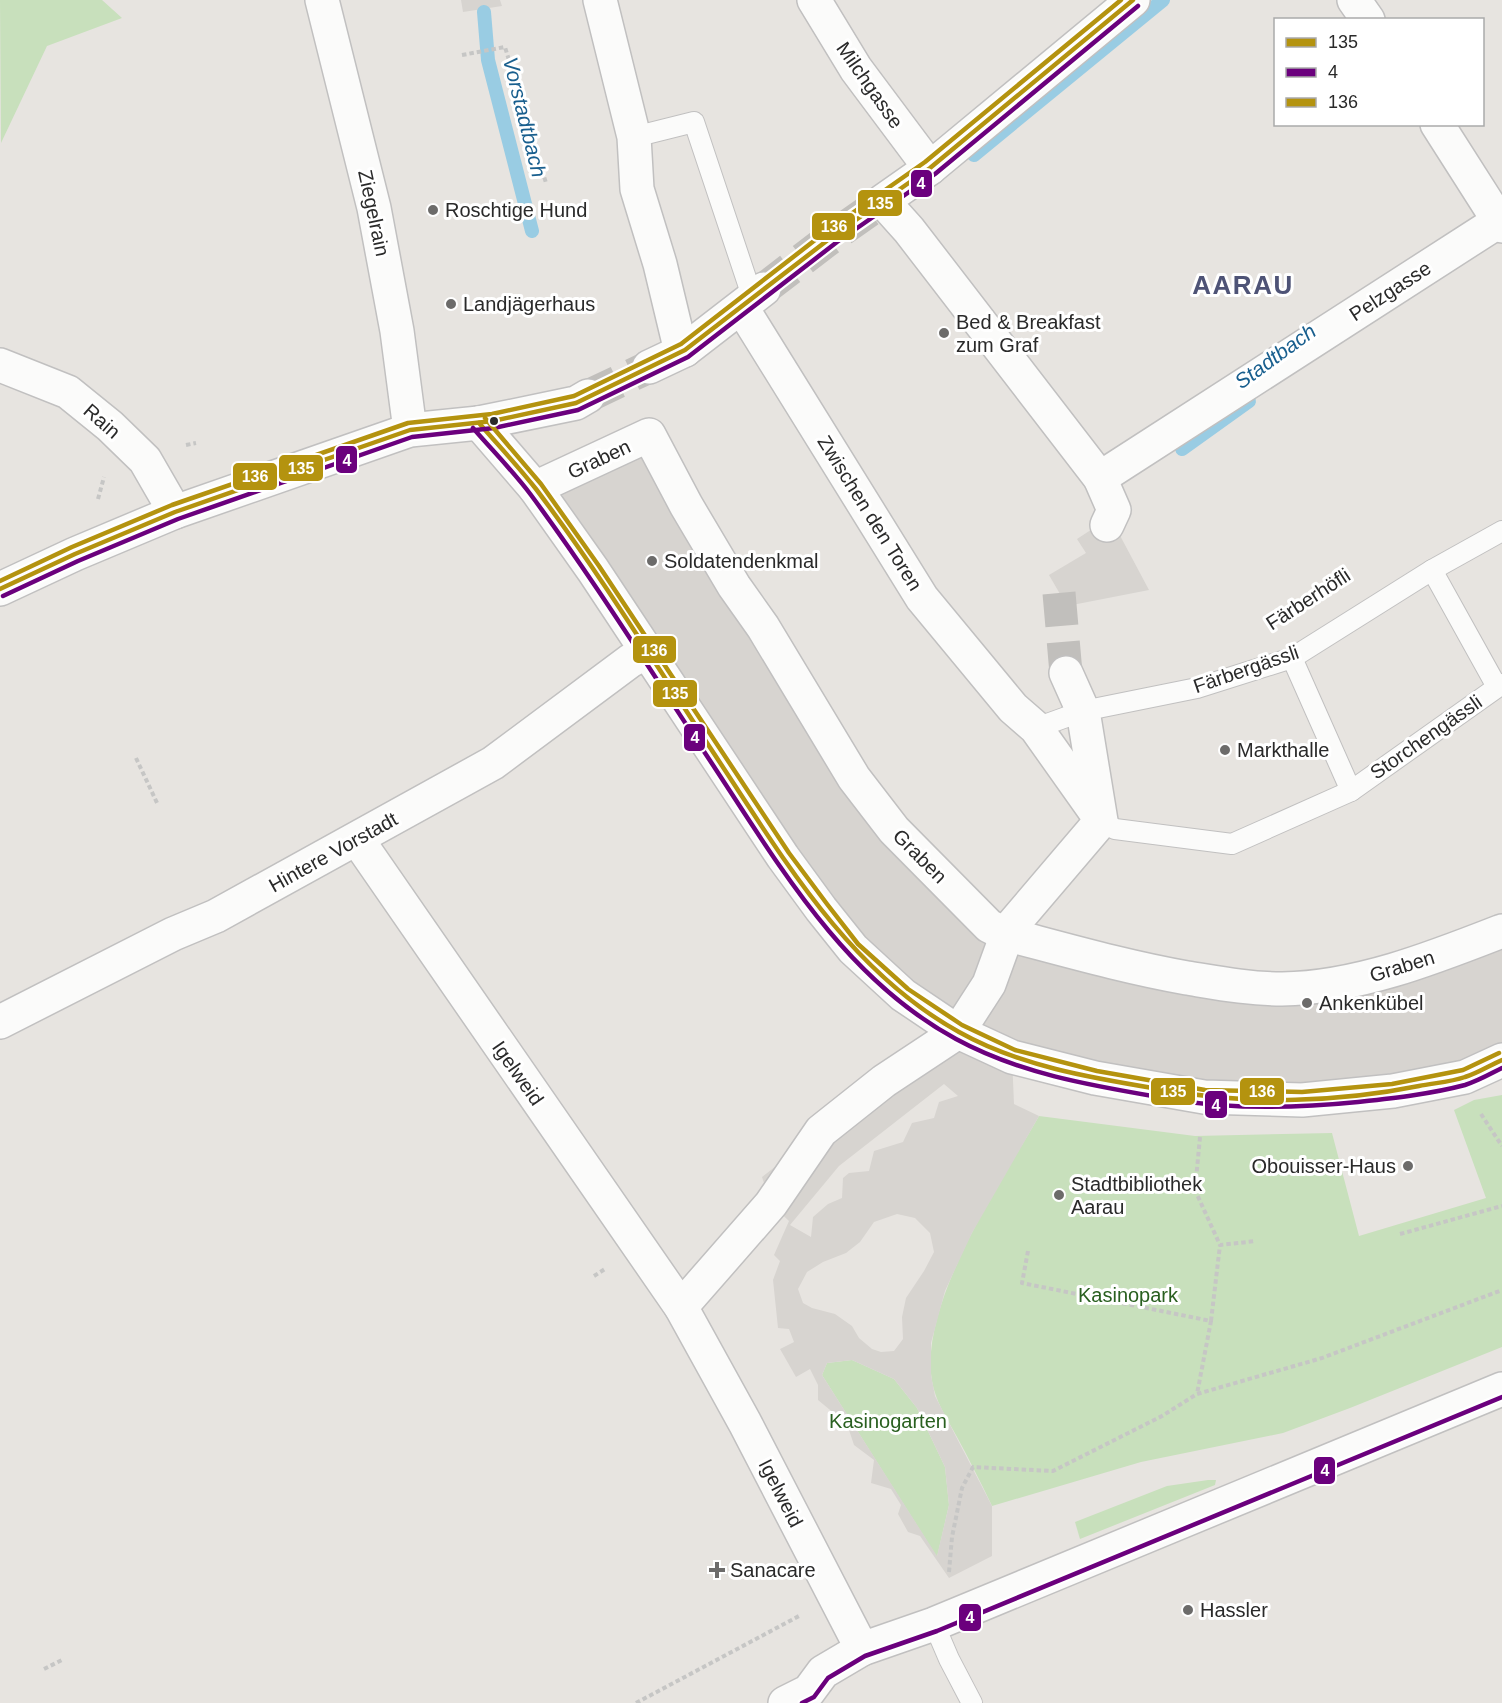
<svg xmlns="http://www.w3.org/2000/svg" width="1502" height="1703" viewBox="0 0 1502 1703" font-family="Arial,sans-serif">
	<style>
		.green { fill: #c8e0bc }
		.plaza { fill: #d7d4d0; fill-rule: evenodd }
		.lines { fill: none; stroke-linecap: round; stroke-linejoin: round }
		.stream { stroke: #99cce3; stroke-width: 14 }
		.street-tunnel { stroke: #c1bfbc; stroke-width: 33; stroke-dasharray: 33 16; stroke-linecap: butt }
		.lane-casing { stroke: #c1c0c0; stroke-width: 22 }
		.street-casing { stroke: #c1c0c0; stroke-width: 36 }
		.secondary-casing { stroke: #c1c0c0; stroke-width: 36 }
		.path { stroke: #c6c6c5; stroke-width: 4; stroke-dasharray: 4.5 3; stroke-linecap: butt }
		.lane { stroke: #fbfbfa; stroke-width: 20 }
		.street { stroke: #fbfbfa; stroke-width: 33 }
		.secondary { stroke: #fbfbfa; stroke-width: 33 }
		.bus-1-casing { stroke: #fff; stroke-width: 9 }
		.bus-2-casing { stroke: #fff; stroke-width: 9 }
		.bus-3-casing { stroke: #fff; stroke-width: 9 }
		.bus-1 { stroke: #b4930f; stroke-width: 4.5 }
		.bus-2 { stroke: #6b007d; stroke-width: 4.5 }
		.bus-3 { stroke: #b4930f; stroke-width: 4.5 }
		.poi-dot { fill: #6c6b6a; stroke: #fff; stroke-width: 2 }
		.bus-dot { fill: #2a2a2a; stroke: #fff; stroke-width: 2 }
		.labels { text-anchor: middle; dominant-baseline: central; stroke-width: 6; stroke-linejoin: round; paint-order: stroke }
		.street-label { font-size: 20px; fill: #2a2a2a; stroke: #fff }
		.poi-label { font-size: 20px; fill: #2a2a2a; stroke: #fff; text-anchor: start }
		.park-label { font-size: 20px; fill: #2a6020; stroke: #fff }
		.water-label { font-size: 21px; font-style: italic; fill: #195f8e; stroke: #fff }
		.district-label { font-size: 26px; font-weight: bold; letter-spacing: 1.5px; fill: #4e5376; stroke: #fff }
		.line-badge { stroke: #fff; stroke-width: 2 }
		.badge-label { font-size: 16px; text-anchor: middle; font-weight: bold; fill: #fff }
	</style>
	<rect width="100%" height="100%" fill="#e7e4e0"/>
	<g class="green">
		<polygon points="0,0 102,0 122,18 47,46 1,143"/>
		<path d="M1502,1095v252l-152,61 -67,25 -142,29 -149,44c-11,-23 -23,-47 -35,-69 -7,-13 -16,-27 -21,-41 -29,-77 65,-213 103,-280l156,20 137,-3 27,103 127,-38 -32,-88 20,-10z"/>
		<polygon points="852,1360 894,1379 917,1408 945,1467 949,1505 937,1557 822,1375 827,1363"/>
		<polygon points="1208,1480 1216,1480 1215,1485 1080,1539 1075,1522 1167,1486"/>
	</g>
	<g class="plaza">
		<polygon points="461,0 500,0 502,6 463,12"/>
		<path d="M649,435l174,289 168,196 147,35 131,20 99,-10 134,-48v126l-74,35 -225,14 -191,-35 2,47 25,12 -67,117 -27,58 -14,52v32l4,21 57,110v50l-43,22 -29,-42 -12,-4 -10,-18 3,-9 -10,-16 -20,-6 3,-23 -20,-15 -7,-21 -29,-24v-15l-8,-16 -14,8 -16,-28 14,-7 -5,-13 -11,-1 -5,-48 7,-19 -6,-6 15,-34 -18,-17 -9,-27 95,-74 101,-70 -105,-84 -286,-436 -6,-23zM944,1084l14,12 -19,6 -5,16 -22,5 -9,19 -29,9 -5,20 -20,2 -6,5 -1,20 -14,6 -15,13 -2,20 -21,-12 49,-59zM897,1214l18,4 15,15 4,19 -10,19 -18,27 -4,19 1,22 -9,12 -13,1 -9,-3 -13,-11 -7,-12 -17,-12 -23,-6 -9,-5 -5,-14 9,-17 16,-10 23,-9 14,-11 14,-20zM852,1360l42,19 23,29 28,59 4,38 -12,51 -115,-181 5,-12z"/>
		<polygon points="1103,522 1116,528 1149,590 1067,606 1049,575 1086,553 1077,539"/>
	</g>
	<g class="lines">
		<g class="stream">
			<polyline points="484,12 488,60 532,231"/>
			<polyline points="974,155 1163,0"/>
			<polyline points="1182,449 1249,401"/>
		</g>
		<g class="street-tunnel">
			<polyline points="764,289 833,236 883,201"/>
			<polyline points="588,396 649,367"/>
			<polyline points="1059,593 1066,673"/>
		</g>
		<defs>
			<g id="lane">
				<polyline points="634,137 694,122 750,290 754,296"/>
				<polyline points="1432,570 1497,687"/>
				<polyline points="1292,658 1351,791"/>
				<polyline points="1036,728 1083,711 1197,688 1292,658 1432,570 1502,531"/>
				<polyline points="1101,821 1115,829 1232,844 1351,791 1502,684"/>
				<polyline points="934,1624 949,1659 972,1703"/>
			</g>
			<g id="street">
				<polyline points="600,0 634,137 637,189 660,264 678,339 685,350"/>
				<polyline points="814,0 856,69 930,168"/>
				<polyline points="1354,0 1368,20"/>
				<polyline points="1437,124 1502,226"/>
				<polyline points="742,308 922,598 1013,708 1036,728 1097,814"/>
				<polyline points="649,367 685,350 764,289"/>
				<polyline points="479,423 535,488 593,570 783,857 821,909 853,949 903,995 958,1032 1012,1057 1095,1078 1204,1097 1302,1100 1393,1091 1465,1077 1502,1060"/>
				<polyline points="479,423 576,403 588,396"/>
				<polyline points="1100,478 1502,219"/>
				<path d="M535,488l114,-53 37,70 48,81 29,41 91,151 40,52 95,96 16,8c61,16 120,33 182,44 31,5 63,11 95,11 75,-1 151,-31 220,-58"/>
				<polyline points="1107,525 1114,510 1100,478 909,230 883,201 930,168 1133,0"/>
				<polyline points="357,839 681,1307 745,1423 862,1649"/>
				<polyline points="0,1022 173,934 216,916 493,763 630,661 648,651"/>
				<polyline points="681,1307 771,1204 821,1131 884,1081 958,1032 989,984 1009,929 1101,821 1083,711 1066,673"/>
				<polyline points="785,1703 809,1691 823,1672 862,1649 934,1624 1502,1389"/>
			</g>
			<g id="secondary">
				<polyline points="322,0 374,208 397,331 410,430"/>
				<polyline points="0,365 68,392 110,426 145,460 175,512"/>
				<polyline points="0,589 75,554 175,512 410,430 479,423"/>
			</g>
		</defs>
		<use href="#lane" class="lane-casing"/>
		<use href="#street" class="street-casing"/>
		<use href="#secondary" class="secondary-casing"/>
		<g class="path">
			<polyline points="462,55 505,47 546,183"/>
			<polyline points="829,233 848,220"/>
			<polyline points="817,256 854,230"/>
			<polyline points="186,445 196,443"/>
			<polyline points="98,499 104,477"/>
			<polyline points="136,758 158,805"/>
			<polyline points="1481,1114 1502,1146"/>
			<polyline points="1200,1137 1195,1190 1220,1245 1256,1241"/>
			<polyline points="1400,1234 1502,1206"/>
			<polyline points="1028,1251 1022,1283 1211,1321 1197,1394"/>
			<polyline points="594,1276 605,1269"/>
			<polyline points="1211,1321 1220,1245"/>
			<polyline points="949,1572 952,1537 962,1488 973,1467 1053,1471 1162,1416 1197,1394 1322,1358 1502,1290"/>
			<polyline points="44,1669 64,1659"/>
			<polyline points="636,1703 799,1616"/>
		</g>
		<use href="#lane" class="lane"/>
		<use href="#street" class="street"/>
		<use href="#secondary" class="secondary"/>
		<defs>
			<g id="bus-1">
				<path d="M479,423c19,22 39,43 57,66 62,82 117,171 173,257 70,105 136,223 250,286 64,36 140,47 212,59 81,14 168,11 248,-5 15,-3 32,-4 46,-9 13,-4 25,-12 37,-17"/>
				<polyline points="0,589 75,554 175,512 410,430 493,421 576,403 685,350 833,236 930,168 1133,0"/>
			</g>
			<g id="bus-2">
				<path d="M473,428c19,22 40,43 58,67 60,81 114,167 170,252 71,106 138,229 255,292 68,37 145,48 220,61 60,10 122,8 182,2 36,-4 73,-8 107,-17 13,-4 25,-11 37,-17"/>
				<polyline points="3,596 78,561 178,519 412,437 494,428 578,410 688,357 837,242 935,174 1138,6"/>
				<polyline points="802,1703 814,1697 828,1678 865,1656 937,1631 1502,1397"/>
			</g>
			<g id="bus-3">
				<polyline points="485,418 541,484 599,566 789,853 827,904 858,944 908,989 962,1025 1015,1050 1097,1071 1205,1090 1302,1092 1392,1084 1463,1070 1499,1053"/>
				<polyline points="0,581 72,547 172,505 408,423 492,414 574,396 681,344 828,230 925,162 1121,0"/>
			</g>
		</defs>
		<use href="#bus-1" class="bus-1-casing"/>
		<use href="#bus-2" class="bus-2-casing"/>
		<use href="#bus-3" class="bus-3-casing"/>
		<use href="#bus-1" class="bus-1"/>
		<use href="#bus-2" class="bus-2"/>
		<use href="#bus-3" class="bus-3"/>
	</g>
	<g class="poi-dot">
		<circle cx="433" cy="210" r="6"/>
		<circle cx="451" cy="304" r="6"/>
		<circle cx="944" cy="333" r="6"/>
		<circle cx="652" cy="561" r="6"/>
		<circle cx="1225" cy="750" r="6"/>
		<circle cx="1307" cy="1003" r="6"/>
		<circle cx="1408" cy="1166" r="6"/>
		<circle cx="1059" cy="1195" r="6"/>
		<path d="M714 1561h6v6h6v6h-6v6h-6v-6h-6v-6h6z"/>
		<circle cx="1188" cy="1610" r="6"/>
	</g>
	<circle class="bus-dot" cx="494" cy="421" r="5"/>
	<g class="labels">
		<g class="street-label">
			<text transform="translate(870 85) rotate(55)">Milchgasse</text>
			<text transform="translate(374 213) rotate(78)">Ziegelrain</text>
			<text transform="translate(1390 291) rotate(-33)">Pelzgasse</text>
			<text transform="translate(102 421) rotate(41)">Rain</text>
			<text transform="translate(599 459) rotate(-25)">Graben</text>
			<text transform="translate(870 513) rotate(58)">Zwischen den Toren</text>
			<text transform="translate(1308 599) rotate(-33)">Färberhöfli</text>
			<text transform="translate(1246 669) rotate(-19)">Färbergässli</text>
			<text transform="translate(1426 737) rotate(-35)">Storchengässli</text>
			<text transform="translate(333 852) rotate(-29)">Hintere Vorstadt</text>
			<text transform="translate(920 856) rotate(45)">Graben</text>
			<text transform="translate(1402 966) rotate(-17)">Graben</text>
			<text transform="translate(518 1073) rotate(55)">Igelweid</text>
			<text transform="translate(781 1493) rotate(63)">Igelweid</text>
		</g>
		<g class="poi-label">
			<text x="445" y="210">Roschtige Hund</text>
			<text x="463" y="304">Landjägerhaus</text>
			<text x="956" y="322">Bed &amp; Breakfast<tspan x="956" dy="23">zum Graf</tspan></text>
			<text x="664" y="561">Soldatendenkmal</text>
			<text x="1237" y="750">Markthalle</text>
			<text x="1319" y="1003">Ankenkübel</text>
			<text x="1396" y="1166" text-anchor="end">Obouisser-Haus</text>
			<text x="1071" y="1184">Stadtbibliothek<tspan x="1071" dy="23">Aarau</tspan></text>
			<text x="730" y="1570">Sanacare</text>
			<text x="1200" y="1610">Hassler</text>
		</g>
		<g class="park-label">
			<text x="1128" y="1295">Kasinopark</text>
			<text x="888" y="1421">Kasinogarten</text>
		</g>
		<g class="water-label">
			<text transform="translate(525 117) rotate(76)">Vorstadtbach</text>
			<text transform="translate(1275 356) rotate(-36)">Stadtbach</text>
		</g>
		<g class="district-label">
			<text x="1243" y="285">AARAU</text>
		</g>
	</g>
	<g class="line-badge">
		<rect x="910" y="169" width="23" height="29" rx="6" fill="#6b007d"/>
		<rect x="857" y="189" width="46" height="28" rx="6" fill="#b4930f"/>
		<rect x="811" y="212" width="45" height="29" rx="6" fill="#b4930f"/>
		<rect x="335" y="445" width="23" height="29" rx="6" fill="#6b007d"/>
		<rect x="278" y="454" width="46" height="28" rx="6" fill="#b4930f"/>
		<rect x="232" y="462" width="46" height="29" rx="6" fill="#b4930f"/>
		<rect x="632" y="635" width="45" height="29" rx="6" fill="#b4930f"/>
		<rect x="652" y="679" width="46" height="29" rx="6" fill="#b4930f"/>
		<rect x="683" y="723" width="23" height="29" rx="6" fill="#6b007d"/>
		<rect x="1239" y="1077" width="46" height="29" rx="6" fill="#b4930f"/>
		<rect x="1150" y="1077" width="46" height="29" rx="6" fill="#b4930f"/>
		<rect x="1204" y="1090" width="24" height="29" rx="6" fill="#6b007d"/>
		<rect x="1313" y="1456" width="23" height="29" rx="6" fill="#6b007d"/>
		<rect x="958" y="1603" width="24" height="29" rx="6" fill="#6b007d"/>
	</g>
	<g class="badge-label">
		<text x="921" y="189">4</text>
		<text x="880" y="209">135</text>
		<text x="834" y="232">136</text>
		<text x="347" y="466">4</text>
		<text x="301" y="474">135</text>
		<text x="255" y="482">136</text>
		<text x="654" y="656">136</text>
		<text x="675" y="699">135</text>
		<text x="695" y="743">4</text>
		<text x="1262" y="1097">136</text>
		<text x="1173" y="1097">135</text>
		<text x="1216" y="1111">4</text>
		<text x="1325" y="1476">4</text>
		<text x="970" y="1623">4</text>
	</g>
	<rect x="1274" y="18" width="210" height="108" fill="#ffffff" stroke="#aaaaaa" stroke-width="1.5"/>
	<rect x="1286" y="38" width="30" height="9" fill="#b4930f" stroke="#aaaaaa" stroke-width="1.5"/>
	<text x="1328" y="48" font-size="18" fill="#2a2a2a">135</text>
	<rect x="1286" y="68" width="30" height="9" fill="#6b007d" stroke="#aaaaaa" stroke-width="1.5"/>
	<text x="1328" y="78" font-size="18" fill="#2a2a2a">4</text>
	<rect x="1286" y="98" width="30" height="9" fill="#b4930f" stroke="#aaaaaa" stroke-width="1.5"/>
	<text x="1328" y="108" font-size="18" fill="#2a2a2a">136</text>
</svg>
